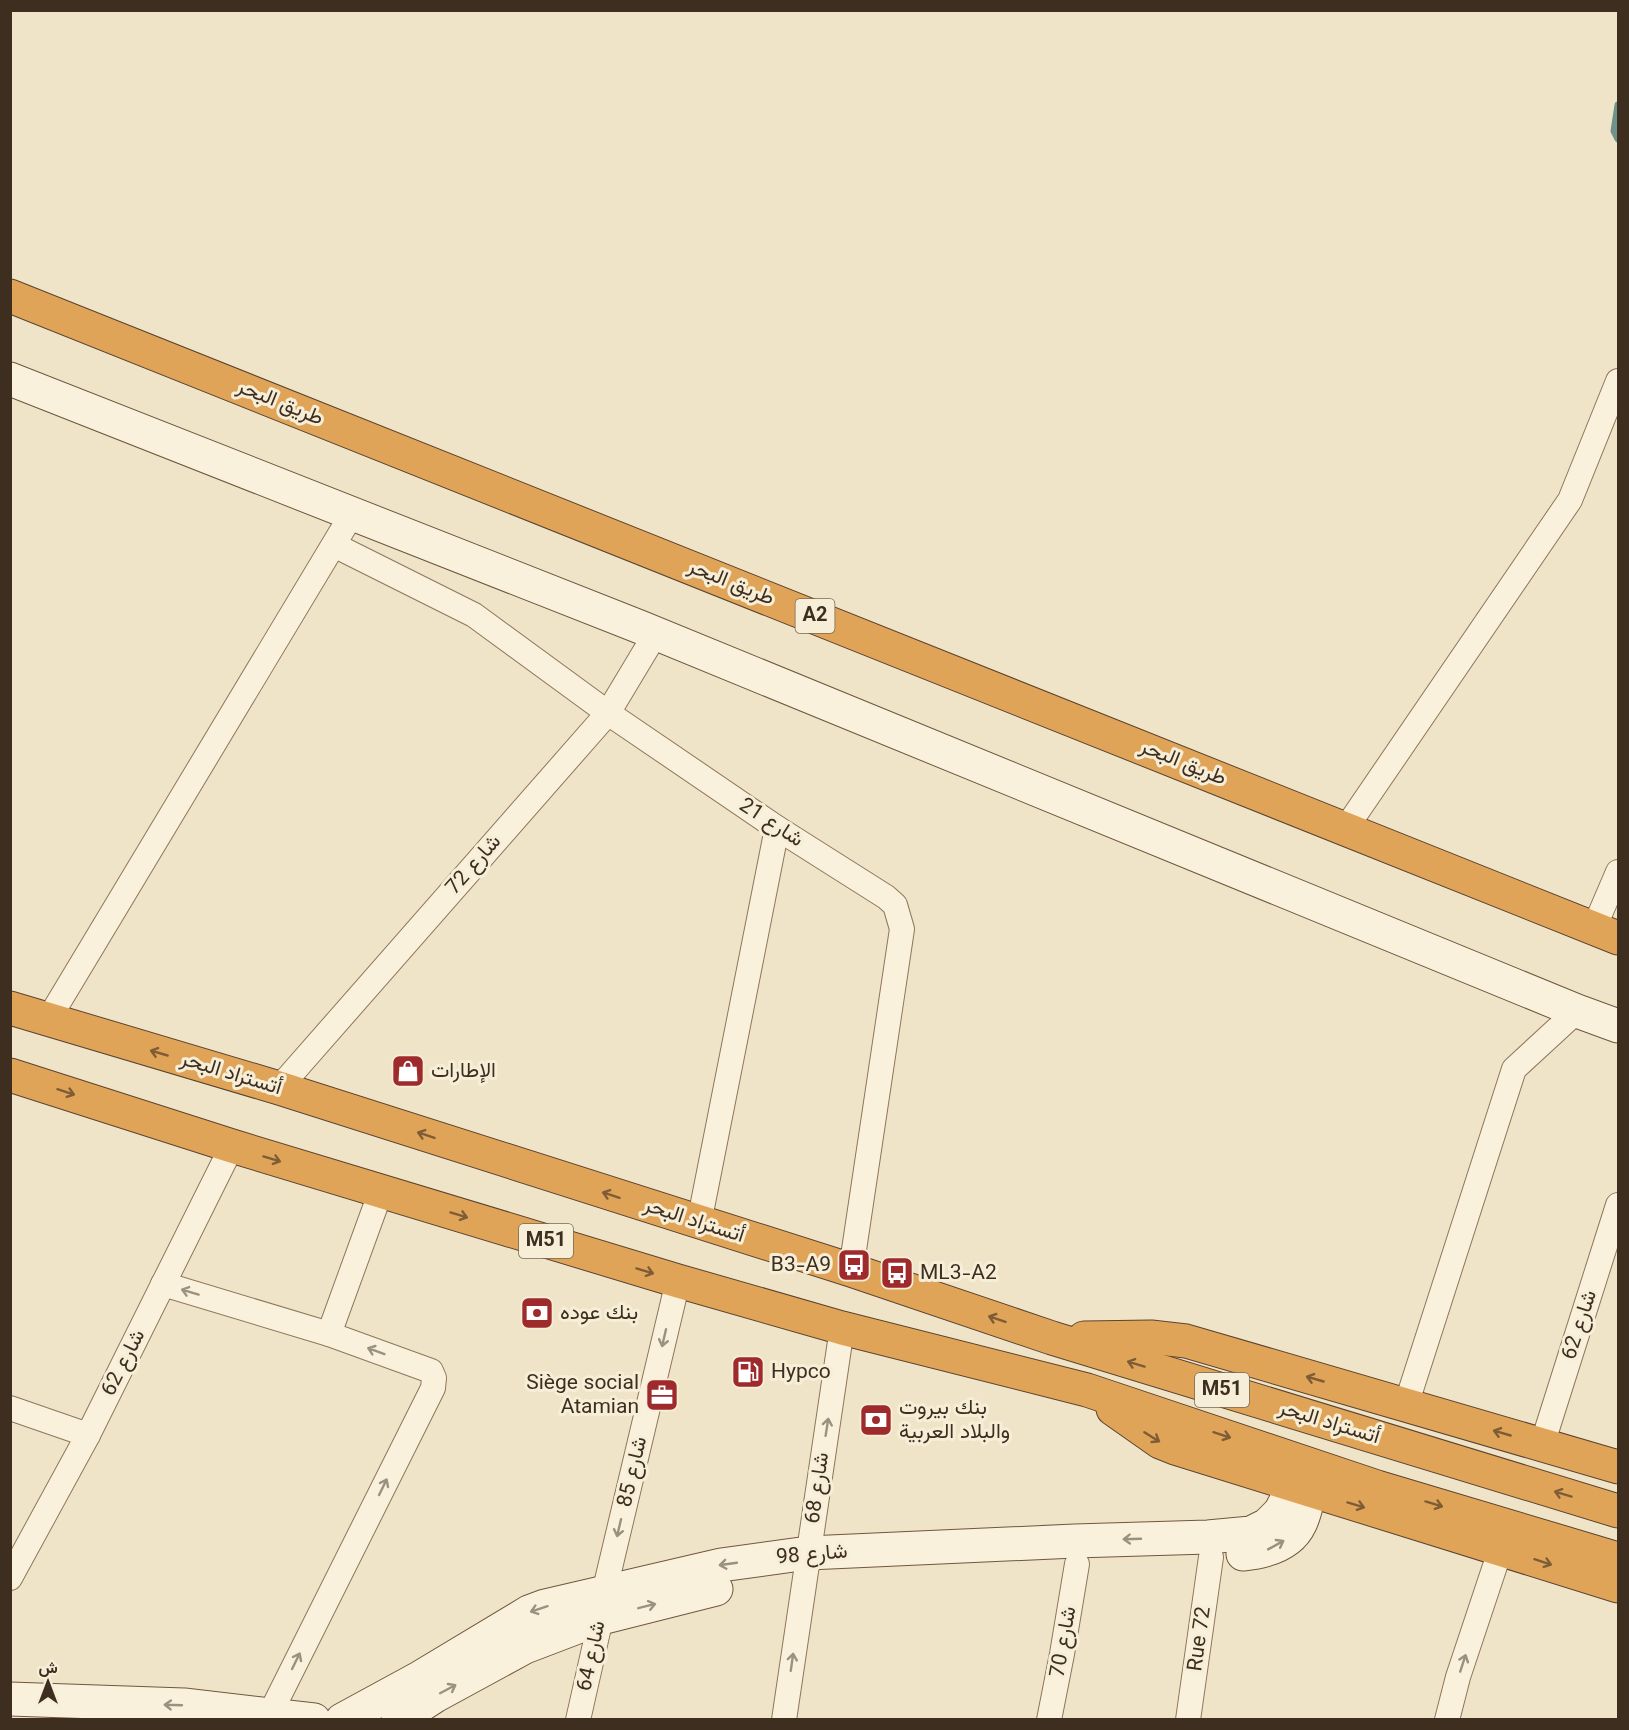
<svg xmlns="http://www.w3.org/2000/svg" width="1629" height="1730" viewBox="0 0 1629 1730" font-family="Georgia,Vazirmatn,serif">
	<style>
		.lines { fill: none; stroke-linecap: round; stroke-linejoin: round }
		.stream { stroke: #6f938a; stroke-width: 7 }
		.street-casing { stroke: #8d765c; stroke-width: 26 }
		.secondary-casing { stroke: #6f573f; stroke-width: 35 }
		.highway-casing { stroke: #5b4430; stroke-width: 35 }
		.street { stroke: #faf1dc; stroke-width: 24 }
		.secondary { stroke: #faf1dc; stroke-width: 33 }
		.highway { stroke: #e0a458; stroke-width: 33 }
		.oneway { stroke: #7e5d36 }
		.oneway2 { stroke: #9c907e }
		.labels { text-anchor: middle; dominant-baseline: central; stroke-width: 6; stroke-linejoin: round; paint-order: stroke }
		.shield { fill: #f7eed8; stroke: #756857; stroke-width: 1.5 }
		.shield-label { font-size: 20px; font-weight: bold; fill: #3d2e20 }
		.street-label { font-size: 21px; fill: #3d2e20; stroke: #f7eed8 }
		.poi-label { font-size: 21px; fill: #3d2e20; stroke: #f7eed8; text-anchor: start }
	</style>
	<rect width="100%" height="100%" fill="#f0e4c8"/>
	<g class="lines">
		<polyline class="stream" points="1618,105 1614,131 1618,139"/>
		<defs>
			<g id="street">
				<polyline points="334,545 474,615 608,713 777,828 886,897 895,905 902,929 851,1270"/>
				<polyline points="1346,828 1570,500 1618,381"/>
				<polyline points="1594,928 1618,872"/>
				<polyline points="48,1020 352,514"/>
				<polyline points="279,1088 608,713 656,633"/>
				<polyline points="699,1223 777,828"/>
				<polyline points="163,1284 329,1334 431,1371 434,1378 433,1388 270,1714"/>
				<polyline points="329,1334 381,1191"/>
				<polyline points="1406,1405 1514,1069 1577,1011"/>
				<polyline points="10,1408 88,1435"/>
				<polyline points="1542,1445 1618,1205"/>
				<polyline points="10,1578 88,1435 232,1146"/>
				<polyline points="578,1720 601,1618 604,1593 678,1281"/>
				<polyline points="784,1720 842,1328"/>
				<polyline points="1049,1720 1062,1654 1077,1564"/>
				<polyline points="1188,1720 1211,1557"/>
				<polyline points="1447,1720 1458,1677 1501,1548"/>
			</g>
			<g id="secondary">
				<polyline points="10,379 640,627 1577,1011 1618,1026"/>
				<path d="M1243,1554c21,-2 47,-9 57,-30 5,-10 7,-22 10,-33"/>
				<polyline points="10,1699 184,1705 314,1720"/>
				<polyline points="342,1720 421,1677 529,1612 545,1606 721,1565 808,1553 1075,1541 1208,1537 1251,1533 1267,1525 1280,1512 1294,1486"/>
				<polyline points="398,1720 435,1696 525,1647 601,1618 716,1589"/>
			</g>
			<g id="highway">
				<polyline points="10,296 1618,938"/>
				<polyline points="10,1008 279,1088 851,1270 1052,1338 1618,1511"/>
				<polyline points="10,1075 232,1146 678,1281 842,1328 1087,1390 1377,1487 1618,1559"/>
				<polyline points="1084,1338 1151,1337 1186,1341 1618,1467"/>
				<polyline points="1113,1409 1160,1442 1175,1448 1618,1586"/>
			</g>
		</defs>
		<use href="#street" class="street-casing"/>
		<use href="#secondary" class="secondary-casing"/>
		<use href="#highway" class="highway-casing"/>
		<use href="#street" class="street"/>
		<use href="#secondary" class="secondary"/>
		<use href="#highway" class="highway"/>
	</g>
	<defs><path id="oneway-shaft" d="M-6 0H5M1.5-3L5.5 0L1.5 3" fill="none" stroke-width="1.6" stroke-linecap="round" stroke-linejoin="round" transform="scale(1.5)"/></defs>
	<g class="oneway">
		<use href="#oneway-shaft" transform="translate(159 1053) rotate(-164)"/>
		<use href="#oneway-shaft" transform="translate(66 1092) rotate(18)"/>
		<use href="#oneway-shaft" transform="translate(426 1135) rotate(-162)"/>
		<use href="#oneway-shaft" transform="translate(272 1159) rotate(17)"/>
		<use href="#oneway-shaft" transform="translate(611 1195) rotate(-162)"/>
		<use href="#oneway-shaft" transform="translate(459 1215) rotate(17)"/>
		<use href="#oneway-shaft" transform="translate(645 1271) rotate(17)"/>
		<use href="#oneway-shaft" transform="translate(997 1319) rotate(-161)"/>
		<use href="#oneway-shaft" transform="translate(1136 1364) rotate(-163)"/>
		<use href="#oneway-shaft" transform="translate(1315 1379) rotate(-164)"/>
		<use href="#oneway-shaft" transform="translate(1502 1433) rotate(-164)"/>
		<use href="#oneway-shaft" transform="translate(1222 1435) rotate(18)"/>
		<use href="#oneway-shaft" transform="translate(1152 1437) rotate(32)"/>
		<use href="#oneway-shaft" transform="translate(1563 1494) rotate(-163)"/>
		<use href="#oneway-shaft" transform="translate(1434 1504) rotate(17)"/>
		<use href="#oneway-shaft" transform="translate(1356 1505) rotate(17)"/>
		<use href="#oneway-shaft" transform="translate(1543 1562) rotate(18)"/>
	</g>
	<g class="oneway2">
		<use href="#oneway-shaft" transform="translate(190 1292) rotate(-163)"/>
		<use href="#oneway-shaft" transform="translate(664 1338) rotate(103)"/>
		<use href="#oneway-shaft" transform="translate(376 1351) rotate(-160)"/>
		<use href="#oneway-shaft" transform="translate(827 1427) rotate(-81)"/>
		<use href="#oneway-shaft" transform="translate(383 1487) rotate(-64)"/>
		<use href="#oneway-shaft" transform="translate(619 1528) rotate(103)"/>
		<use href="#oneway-shaft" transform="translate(1132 1539) rotate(178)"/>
		<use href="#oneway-shaft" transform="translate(1276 1545) rotate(-29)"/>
		<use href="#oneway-shaft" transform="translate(728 1564) rotate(172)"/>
		<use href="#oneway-shaft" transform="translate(647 1606) rotate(-14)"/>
		<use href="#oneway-shaft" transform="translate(539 1609) rotate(162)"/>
		<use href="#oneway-shaft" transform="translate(296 1661) rotate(-64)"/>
		<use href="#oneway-shaft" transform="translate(792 1662) rotate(-82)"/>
		<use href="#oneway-shaft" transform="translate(1463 1663) rotate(-72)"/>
		<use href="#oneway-shaft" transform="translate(448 1689) rotate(-28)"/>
		<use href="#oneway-shaft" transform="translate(173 1705) rotate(-178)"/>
	</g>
	<defs>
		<symbol id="shop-square" viewBox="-11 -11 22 22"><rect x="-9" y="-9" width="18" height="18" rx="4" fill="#9e2a2b" stroke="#f7eed8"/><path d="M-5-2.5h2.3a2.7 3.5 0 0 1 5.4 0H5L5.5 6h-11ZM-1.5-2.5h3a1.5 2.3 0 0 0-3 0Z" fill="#fff"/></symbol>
		<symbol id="bus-square" viewBox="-11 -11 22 22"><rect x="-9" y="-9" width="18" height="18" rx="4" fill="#9e2a2b" stroke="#f7eed8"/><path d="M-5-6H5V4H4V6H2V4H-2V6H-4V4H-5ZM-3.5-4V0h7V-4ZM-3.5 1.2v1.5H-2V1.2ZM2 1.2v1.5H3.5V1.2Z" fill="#fff"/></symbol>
		<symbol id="bank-square" viewBox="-11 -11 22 22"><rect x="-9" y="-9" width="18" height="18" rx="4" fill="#9e2a2b" stroke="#f7eed8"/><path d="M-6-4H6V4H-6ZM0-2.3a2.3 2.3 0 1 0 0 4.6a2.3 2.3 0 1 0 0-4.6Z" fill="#fff"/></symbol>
		<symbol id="fuel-square" viewBox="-11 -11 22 22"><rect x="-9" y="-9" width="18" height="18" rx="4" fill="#9e2a2b" stroke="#f7eed8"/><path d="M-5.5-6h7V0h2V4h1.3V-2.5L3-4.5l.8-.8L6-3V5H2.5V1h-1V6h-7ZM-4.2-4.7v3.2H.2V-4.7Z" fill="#fff"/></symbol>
		<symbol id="office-square" viewBox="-11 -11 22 22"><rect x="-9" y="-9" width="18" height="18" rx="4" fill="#9e2a2b" stroke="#f7eed8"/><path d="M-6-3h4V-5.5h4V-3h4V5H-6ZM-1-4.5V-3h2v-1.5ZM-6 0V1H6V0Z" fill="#fff"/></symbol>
	</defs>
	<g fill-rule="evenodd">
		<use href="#shop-square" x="389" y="1052" width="38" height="38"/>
		<use href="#bus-square" x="835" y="1246" width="38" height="38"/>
		<use href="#bus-square" x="878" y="1254" width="38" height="38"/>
		<use href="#bank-square" x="518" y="1294" width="38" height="38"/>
		<use href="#fuel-square" x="729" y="1353" width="38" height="38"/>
		<use href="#office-square" x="643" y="1376" width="38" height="38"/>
		<use href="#bank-square" x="857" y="1401" width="38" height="38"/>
	</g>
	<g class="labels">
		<g class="shield">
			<rect x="795.5" y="599" width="39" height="34" rx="4.5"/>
			<rect x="519" y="1224" width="54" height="34" rx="4.5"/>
			<rect x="1195" y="1373" width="54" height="34" rx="4.5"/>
		</g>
		<g class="shield-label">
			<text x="815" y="616">A2</text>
			<text x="546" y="1241">M51</text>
			<text x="1222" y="1390">M51</text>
		</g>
		<g class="street-label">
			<text transform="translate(280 403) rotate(22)">طريق البحر</text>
			<text transform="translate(731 583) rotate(22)">طريق البحر</text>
			<text transform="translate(1183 763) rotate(22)">طريق البحر</text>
			<text transform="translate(771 823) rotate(33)">شارع 21</text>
			<text transform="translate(474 865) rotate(-49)">شارع 72</text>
			<text transform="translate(231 1074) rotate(17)">أتستراد البحر</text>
			<text transform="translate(694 1221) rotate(18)">أتستراد البحر</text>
			<text transform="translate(1580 1325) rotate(-72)">شارع 62</text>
			<text transform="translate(124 1363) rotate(-63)">شارع 62</text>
			<text transform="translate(1329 1423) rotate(17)">أتستراد البحر</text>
			<text transform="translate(633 1472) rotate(-77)">شارع 85</text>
			<text transform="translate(818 1488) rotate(-82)">شارع 68</text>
			<text transform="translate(812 1555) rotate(-5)">شارع 98</text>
			<text transform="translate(1200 1639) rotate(-82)">Rue 72</text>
			<text transform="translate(1064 1642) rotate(-80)">شارع 70</text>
			<text transform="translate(592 1656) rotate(-78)">شارع 64</text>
		</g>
		<g class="poi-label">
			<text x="431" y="1071">الإطارات</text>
			<text x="831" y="1265" text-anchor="end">B3-A9</text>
			<text x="920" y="1273">ML3-A2</text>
			<text x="560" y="1313">بنك عوده</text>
			<text x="771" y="1372">Hypco</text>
			<text x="639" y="1383" text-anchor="end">Siège social<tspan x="639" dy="24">Atamian</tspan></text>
			<text x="899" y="1408">بنك بيروت<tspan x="899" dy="24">والبلاد العربية</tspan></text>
		</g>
	</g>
	<rect width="1629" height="1730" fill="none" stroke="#3d2e20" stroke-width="24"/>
	<g transform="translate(48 1682)" stroke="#f7eed8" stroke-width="4.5" paint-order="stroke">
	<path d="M0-4.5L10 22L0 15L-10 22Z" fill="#3d2e20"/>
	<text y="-9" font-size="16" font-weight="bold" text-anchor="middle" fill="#3d2e20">ش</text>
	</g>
</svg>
